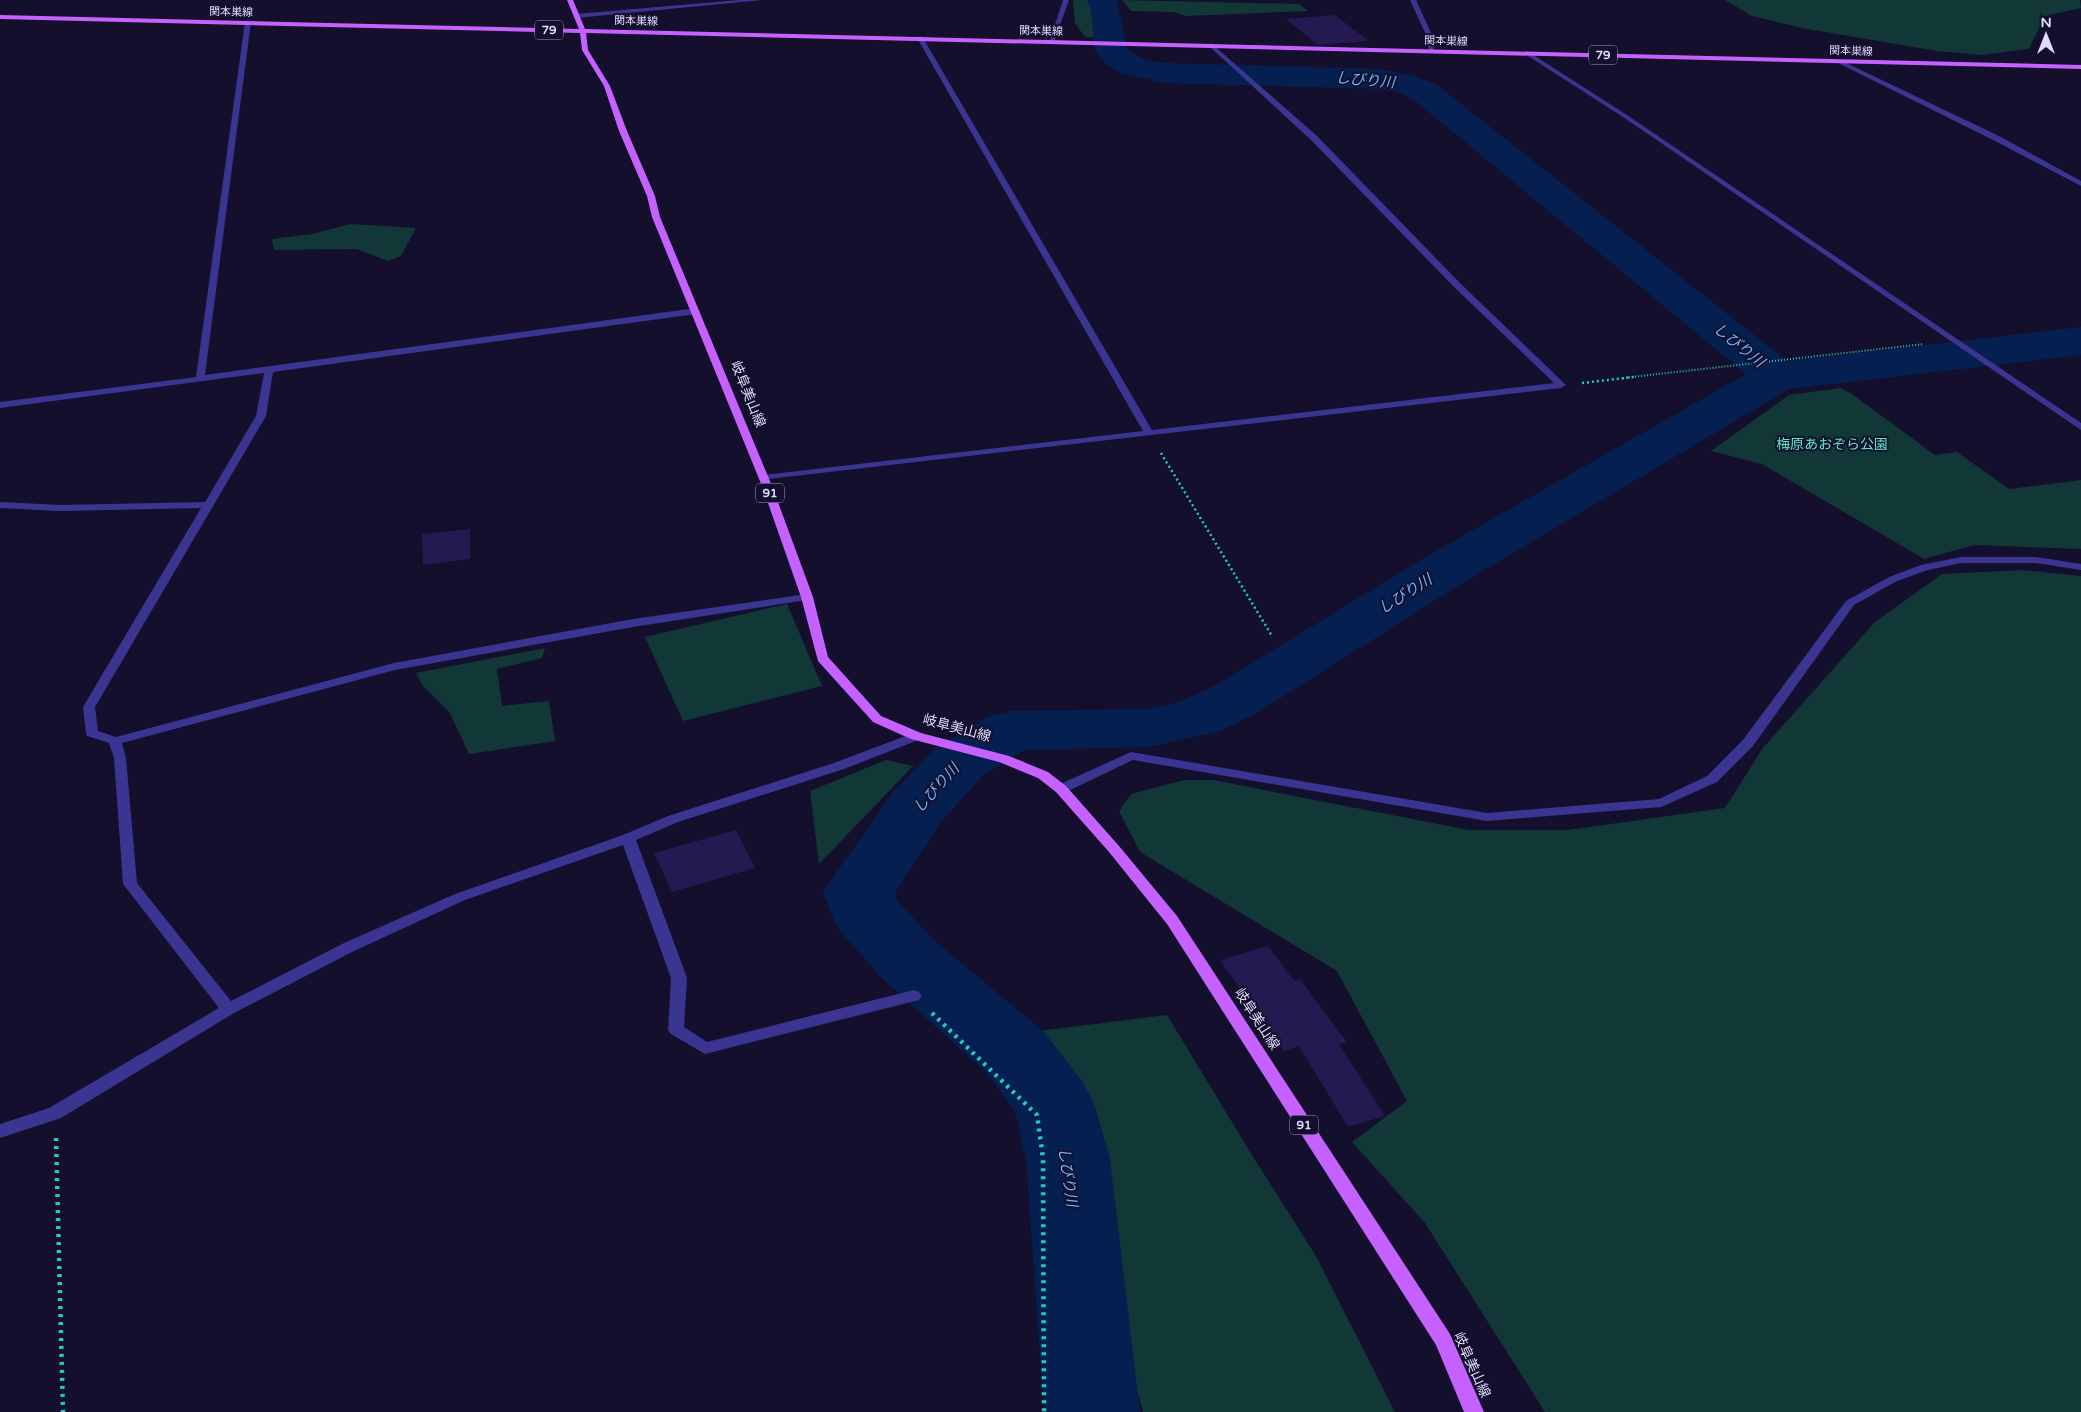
<svg xmlns="http://www.w3.org/2000/svg" width="2081" height="1412" viewBox="0 0 2081 1412" font-family="'Varela Round','Noto Sans JP',sans-serif">
	<style>
		.green { fill: #113837 }
		.lines { fill: none; stroke-linecap: round; stroke-linejoin: round }
		.river { fill: #052050; fill-rule: evenodd }
		.building { fill: #241950 }
		.path-far2 { stroke: #24cac0; stroke-width: 2; stroke-dasharray: 1 2; stroke-linecap: butt }
		.path-far1 { stroke: #24cac0; stroke-width: 2.5; stroke-dasharray: 2 3; stroke-linecap: butt }
		.path { stroke: #24cac0; stroke-width: 4.5; stroke-dasharray: 3 5; stroke-linecap: butt }
		.minor { fill: #393591; fill-rule: evenodd }
		.major { fill: #c562ff; fill-rule: evenodd }
		.labels { text-anchor: middle; dominant-baseline: central; stroke-width: 4; stroke-linejoin: round; paint-order: stroke }
		.far-street-label { font-size: 11px; fill: #dfdbff; stroke: #140f2d }
		.shield { fill: #140f2d; stroke: #a29ec0; stroke-width: 1 }
		.shield-label { font-size: 12px; font-weight: bold; fill: #dfdbff }
		.street-label { font-size: 14px; fill: #dfdbff; stroke: #140f2d }
		.park-label { font-size: 14px; fill: #5aecc8; stroke: #140f2d }
		.water-label { font-size: 15px; font-style: italic; fill: #69b9ff; stroke: #140f2d }
	</style>
	<rect width="100%" height="100%" fill="#140f2d"/>
	<g class="green">
		<polygon points="1073,0 1092,0 1105,37 1085,37 1075,23"/>
		<polygon points="1122,0 1299,4 1308,11 1185,16 1174,12 1131,11"/>
		<polygon points="1725,0 2080,0 2081,8 2045,16 2029,49 1981,55 1937,51 1802,28 1752,16"/>
		<polygon points="351,224 416,228 401,256 388,261 357,249 274,250 272,239 312,234"/>
		<polygon points="1841,388 1852,394 1935,455 1957,452 2009,489 2081,480 2081,549 1974,545 1924,559 1762,464 1711,451 1789,395"/>
		<polygon points="2023,570 2081,576 2081,1412 1545,1412 1425,1223 1352,1142 1407,1101 1337,971 1140,852 1119,811 1131,794 1184,780 1213,780 1469,830 1568,830 1725,808 1762,749 1875,622 1942,574"/>
		<polygon points="787,604 822,686 683,721 645,637"/>
		<polygon points="545,648 542,658 497,669 502,706 549,701 555,741 469,754 450,713 423,686 416,673"/>
		<polygon points="886,760 913,766 819,864 810,791"/>
		<polygon points="1167,1015 1255,1160 1316,1256 1395,1412 1143,1412 1116,1312 1077,1102 1039,1031"/>
	</g>
	<g class="lines">
		<path class="river" d="M1087,0h30l10,49c11,10 24,12 37,14l215,6 36,7 22,9 350,276 294,-34v28l-292,34 -325,193 -204,129 -40,20 -71,16 -124,3 -42,25 -42,47 -46,71 4,10 36,38 109,91 38,49 12,22 16,56 30,253h-96l-18,-253 -11,-47 -27,-38 -105,-95 -42,-47 -10,-18 -8,-22 70,-100 44,-45 51,-30 23,-6 138,-2 30,-7 37,-17 208,-127 322,-184 -333,-275 -16,-7 -18,-3 -215,-6 -43,-10 -14,-8 -10,-12 -3,-7 -3,-35z"/>
	</g>
	<g class="building">
		<polygon points="1335,15 1369,41 1318,45 1286,19"/>
		<polygon points="470,529 470,559 423,565 422,534"/>
		<polygon points="736,830 755,868 672,892 654,853"/>
		<polygon points="1268,946 1294,981 1300,979 1347,1042 1339,1044 1385,1116 1348,1127 1299,1046 1284,1051 1220,960"/>
	</g>
	<g class="lines">
		<polyline class="path-far2" points="1623,378 1924,344"/>
		<g class="path-far1">
			<polyline points="1582,383 1634,377"/>
			<polyline points="1161,453 1272,636"/>
		</g>
		<g class="path">
			<polyline points="932,1013 1037,1115 1043,1158 1044,1412"/>
			<polyline points="56,1138 63,1412"/>
		</g>
		<g class="minor">
			<polygon points="739,0 762,0 576,18 573,16 576,14"/>
			<polygon points="1063,0 1069,0 1054,42 1049,43"/>
			<polygon points="1410,0 1416,0 1432,35 1434,52 1429,51 1426,35"/>
			<polygon points="248,20 251,22 205,375 696,308 700,311 696,314 273,372 266,416 95,707 98,731 116,737 394,663 633,619 807,594 813,597 807,600 633,627 395,670 122,743 126,758 137,883 231,1001 344,943 455,894 623,835 668,816 834,763 916,732 921,733 922,736 921,739 844,769 678,822 636,840 687,978 684,1027 707,1042 914,990 919,992 922,996 919,1000 705,1054 671,1034 668,1030 671,978 623,845 465,900 354,951 234,1013 61,1118 0,1138 0,1124 49,1108 219,1008 123,884 114,758 109,743 87,736 86,733 83,707 201,508 60,511 0,508 0,502 60,505 205,502 256,416 264,373 0,408 0,402 196,377 245,22"/>
			<polygon points="920,36 923,38 1152,430 1554,383 1454,287 1311,140 1209,46 1208,45 1211,43 1317,136 1460,283 1566,385 1561,388 760,480 759,478 764,475 1143,431 917,38"/>
			<polygon points="1527,51 1627,115 2081,423 2081,430 1623,117 1525,54 1524,53"/>
			<polygon points="1836,60 1840,60 2001,137 2081,181 2081,186 1995,141 1836,62"/>
			<polygon points="1961,557 2036,557 2081,564 2081,570 2036,563 1961,563 1928,570 1897,581 1854,605 1753,746 1717,782 1661,807 1487,821 1133,760 1066,792 1056,792 1054,789 1056,786 1131,752 1487,813 1659,799 1707,776 1743,740 1846,601 1889,577 1921,565"/>
		</g>
		<polygon class="major" points="567,0 573,0 585,29 2081,65 2081,69 586,33 588,50 610,86 627,131 655,196 660,217 772,486 813,597 828,657 881,716 921,733 1009,756 1048,772 1066,786 1119,846 1177,916 1450,1334 1484,1412 1464,1412 1436,1345 1167,924 1109,852 1056,792 1038,778 999,762 911,739 873,722 818,661 801,597 762,486 652,217 647,196 619,131 604,86 582,50 580,33 0,19 0,15 579,29"/>
	</g>
	<g class="labels">
		<g class="far-street-label">
			<text transform="translate(231 12) rotate(1)">関本巣線</text>
			<text transform="translate(636 21) rotate(1)">関本巣線</text>
			<text transform="translate(1041 31) rotate(1)">関本巣線</text>
			<text transform="translate(1446 41) rotate(2)">関本巣線</text>
			<text transform="translate(1851 51) rotate(2)">関本巣線</text>
		</g>
		<g class="shield">
			<rect x="535" y="20.5" width="28" height="19" rx="4"/>
			<rect x="1589" y="45.5" width="28" height="19" rx="4"/>
			<rect x="756" y="483.5" width="28" height="19" rx="4"/>
			<rect x="1290" y="1115.5" width="28" height="19" rx="4"/>
		</g>
		<g class="shield-label">
			<text x="549" y="30">79</text>
			<text x="1603" y="55">79</text>
			<text x="770" y="493">91</text>
			<text x="1304" y="1125">91</text>
		</g>
		<g class="street-label">
			<text transform="translate(748 394) rotate(68)">岐阜美山線</text>
			<text transform="translate(957 728) rotate(15)">岐阜美山線</text>
			<text transform="translate(1257 1019) rotate(57)">岐阜美山線</text>
			<text transform="translate(1472 1365) rotate(66)">岐阜美山線</text>
		</g>
		<g class="park-label">
			<text x="1832" y="444">梅原あおぞら公園</text>
		</g>
		<g class="water-label">
			<text transform="translate(1365 80) rotate(5)">しびり川</text>
			<text transform="translate(1739 345) rotate(39)">しびり川</text>
			<text transform="translate(1405 594) rotate(-32)">しびり川</text>
			<text transform="translate(936 788) rotate(-48)">しびり川</text>
			<text transform="translate(1068 1177) rotate(82)">しびり川</text>
		</g>
	</g>
	<g transform="translate(2046 35)" stroke="#140f2d" stroke-width="4" paint-order="stroke">
	<path d="M0-4L9 19L0 12L-9 19Z" fill="#dfdbff"/>
	<text y="-8" font-size="14" font-weight="bold" text-anchor="middle" fill="#dfdbff">N</text>
	</g>
</svg>
